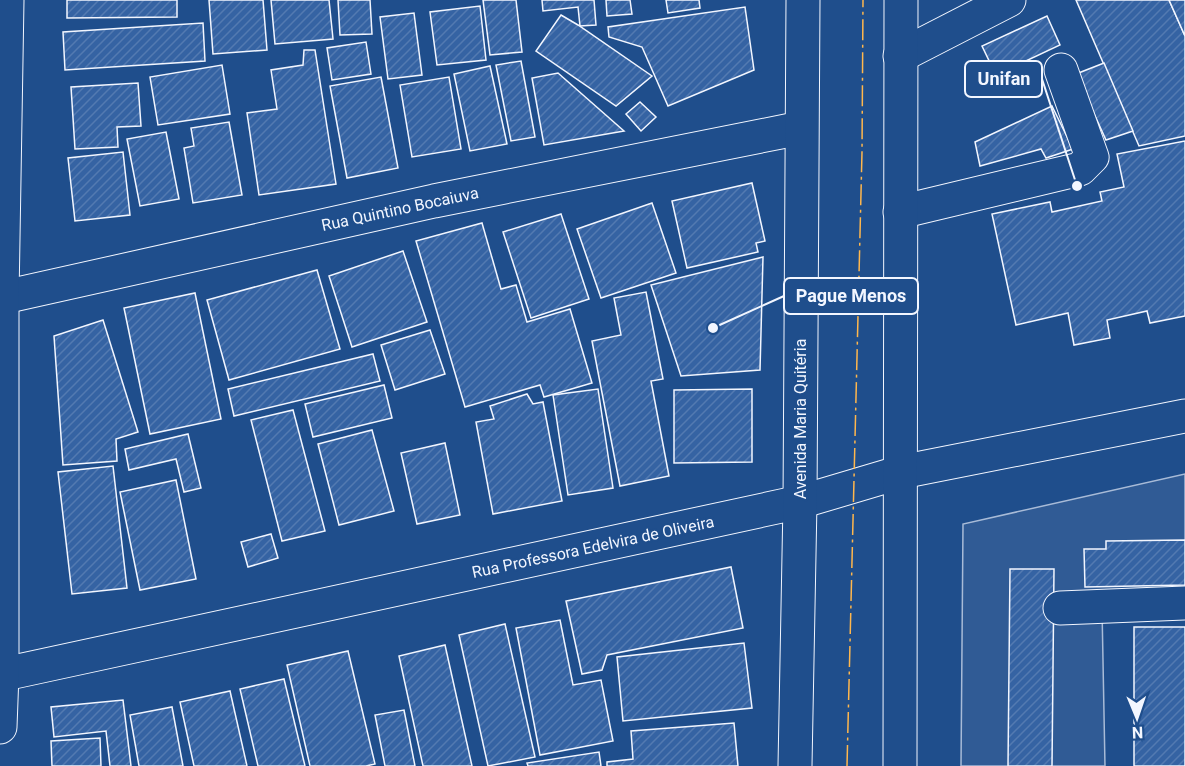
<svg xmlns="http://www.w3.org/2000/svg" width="1185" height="766" viewBox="0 0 1185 766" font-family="Roboto,sans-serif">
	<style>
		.built { fill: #305b95; stroke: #a8bbd7; stroke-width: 1.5 }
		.building { fill: url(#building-hatch); stroke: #f2f6ff; stroke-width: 1.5 }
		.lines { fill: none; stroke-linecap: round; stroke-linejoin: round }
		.minor-casing { stroke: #f2f6ff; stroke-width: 35 }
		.major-casing { stroke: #f2f6ff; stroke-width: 35 }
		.minor { stroke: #1f4e8c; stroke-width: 33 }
		.major { stroke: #1f4e8c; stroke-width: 33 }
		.power { stroke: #ffb74d; stroke-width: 1.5; stroke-dasharray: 21 4.5 3 4.5; stroke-linecap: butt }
		.labels { text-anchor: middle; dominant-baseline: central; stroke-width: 4.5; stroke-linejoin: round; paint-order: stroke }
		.street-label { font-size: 16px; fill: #f2f6ff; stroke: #1f4e8c }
		.leader { fill: none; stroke: #f2f6ff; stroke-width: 2 }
		.callout-dot { fill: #f2f6ff; stroke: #1f4e8c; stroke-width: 2 }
		.callout { fill: #1f4e8c; stroke: #f2f6ff; stroke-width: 2 }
		.callout-label { font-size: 18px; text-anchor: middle; font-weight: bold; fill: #f2f6ff }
	</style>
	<defs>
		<pattern id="building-hatch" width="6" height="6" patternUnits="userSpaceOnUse" patternTransform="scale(1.5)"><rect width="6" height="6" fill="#3563a3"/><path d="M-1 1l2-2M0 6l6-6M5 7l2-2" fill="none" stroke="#537ab1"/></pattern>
	</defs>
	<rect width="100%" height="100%" fill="#1f4e8c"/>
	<polygon class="built" points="1185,474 1185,607 1102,608 1105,766 961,766 963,524"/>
	<g class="building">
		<polygon points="67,0 177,0 177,17 67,18"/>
		<polygon points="209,0 263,0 267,50 213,54"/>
		<polygon points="271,0 329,0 333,39 275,44"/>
		<polygon points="338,0 370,0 372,34 340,35"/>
		<polygon points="483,0 516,0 522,52 490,55"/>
		<polygon points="542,0 594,0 596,25 580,26 578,7 543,11"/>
		<polygon points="606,0 630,0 632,14 607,16"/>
		<polygon points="666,0 699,0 700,8 668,13"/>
		<polygon points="1076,0 1169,0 1185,36 1185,136 1139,146"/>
		<polygon points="1169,0 1185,0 1185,36"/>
		<polygon points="480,6 486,60 437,65 430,12"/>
		<polygon points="745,7 754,70 668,106 642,47 609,37 608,27"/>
		<polygon points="414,13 422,75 388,79 380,17"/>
		<polygon points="561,15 578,25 652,76 616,106 536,51"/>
		<polygon points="1047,16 1060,45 996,75 982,46"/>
		<polygon points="203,23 205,61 65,70 63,32"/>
		<polygon points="366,42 371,74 332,80 327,48"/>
		<polygon points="304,50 315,50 336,184 259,195 247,113 277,109 271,70 303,65"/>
		<polygon points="521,61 535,137 511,141 496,65"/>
		<polygon points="1104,63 1133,131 1106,140 1076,74"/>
		<polygon points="222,65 230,114 158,125 150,77"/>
		<polygon points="490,66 507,144 470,151 454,74"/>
		<polygon points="558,73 624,131 544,145 532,78"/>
		<polygon points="381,77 398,168 347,178 330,86"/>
		<polygon points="449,77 461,149 412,157 400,85"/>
		<polygon points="138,83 141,126 117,127 118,147 75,149 71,87"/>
		<polygon points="640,102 656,117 641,131 626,114"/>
		<polygon points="1052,106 1073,149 1046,158 1041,149 980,166 975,142"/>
		<polygon points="229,122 242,195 193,203 184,148 194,146 191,128"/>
		<polygon points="166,132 179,199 140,206 127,139"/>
		<polygon points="1185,141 1185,316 1150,323 1147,311 1107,320 1110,338 1074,345 1068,313 1016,325 992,214 1050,202 1052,212 1102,201 1100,192 1124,187 1117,154"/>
		<polygon points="123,152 130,215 75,221 68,158"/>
		<polygon points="752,183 765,241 756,243 758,252 687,268 672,201"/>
		<polygon points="652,203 676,273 601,298 577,229"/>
		<polygon points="561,214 589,299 531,318 503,232"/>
		<polygon points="482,223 501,289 516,285 527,322 570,309 592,383 544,397 540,385 465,407 416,241"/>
		<polygon points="403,251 427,322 352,347 329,276"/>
		<polygon points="763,257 760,370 681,376 651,285"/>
		<polygon points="317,270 340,349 229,380 207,300"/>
		<polygon points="646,292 663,379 651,381 669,476 620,486 592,341 621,335 614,298"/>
		<polygon points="195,293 221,419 150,434 124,308"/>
		<polygon points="103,320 138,432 116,439 117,461 63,465 54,336"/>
		<polygon points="430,330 445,374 395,390 381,345"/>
		<polygon points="373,354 380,381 234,416 228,389"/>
		<polygon points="384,385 392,418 313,437 305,404"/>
		<polygon points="598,389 613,488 568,495 553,395"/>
		<polygon points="752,389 752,462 674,463 674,390"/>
		<polygon points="527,394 533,404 543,402 562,501 493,514 476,422 494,419 490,406"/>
		<polygon points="293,410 325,531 282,541 251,420"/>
		<polygon points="372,430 394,511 339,525 318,444"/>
		<polygon points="188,434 201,488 184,492 176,459 129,470 125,449"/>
		<polygon points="445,443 460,515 417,524 401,453"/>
		<polygon points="113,466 127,588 72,594 58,472"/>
		<polygon points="176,480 196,579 140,590 120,492"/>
		<polygon points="271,534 278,558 248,567 241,542"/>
		<polygon points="1185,540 1185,585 1085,587 1084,549 1106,549 1106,541"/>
		<polygon points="731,567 743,628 607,655 602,670 582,674 566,601"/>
		<polygon points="1010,569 1054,569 1052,766 1008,766"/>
		<polygon points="560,620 573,685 601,680 613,741 540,755 516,628"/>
		<polygon points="505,624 535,757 488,766 459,635"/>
		<rect x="1134" y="627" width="51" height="139"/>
		<polygon points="744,643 752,708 623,721 617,657"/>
		<polygon points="445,645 472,766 423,766 399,656"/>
		<polygon points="348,651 375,764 366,766 310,766 287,665"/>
		<polygon points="284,679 305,766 258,766 240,689"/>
		<polygon points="230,691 247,766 194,766 180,702"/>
		<polygon points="123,700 131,766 110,766 106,731 54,737 51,707"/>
		<polygon points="172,707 183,766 139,766 130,715"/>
		<polygon points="404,710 415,766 385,766 375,715"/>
		<polygon points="734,723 738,766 607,766 607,762 633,759 631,731"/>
		<polygon points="100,738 101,766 52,766 51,741"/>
		<polygon points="599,752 601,766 528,766 527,763"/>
	</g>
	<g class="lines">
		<defs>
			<g id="minor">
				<polyline points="900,56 1009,0"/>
				<polyline points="900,212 1080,169 1092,157 1061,70"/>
				<polyline points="0,298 434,201 801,128"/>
				<polyline points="1060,608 1185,603"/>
				<polyline points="0,675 800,502 901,472 1185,416"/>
				<polyline points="0,727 2,674 2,298 7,0"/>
			</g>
			<g id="major">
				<polyline points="795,766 800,502 803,0"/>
				<polyline points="900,766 901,0"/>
			</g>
		</defs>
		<use href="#minor" class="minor-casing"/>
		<use href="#major" class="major-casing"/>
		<use href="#minor" class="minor"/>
		<use href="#major" class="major"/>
		<polyline class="power" points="847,766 862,152 863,0"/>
	</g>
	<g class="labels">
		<g class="street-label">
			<text transform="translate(400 209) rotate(-12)">Rua Quintino Bocaiuva</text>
			<text transform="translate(800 419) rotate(-90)">Avenida Maria Quitéria</text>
			<text transform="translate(593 547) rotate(-12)">Rua Professora Edelvira de Oliveira</text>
		</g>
	</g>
	<path class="leader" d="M1077 186L1042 79M713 328L784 296"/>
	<g class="callout-dot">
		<circle cx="1077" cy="186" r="6"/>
		<circle cx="713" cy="328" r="6"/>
	</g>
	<g class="callout">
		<rect x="965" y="61" width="77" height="36" rx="6"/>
		<rect x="784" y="278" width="134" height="36" rx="6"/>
	</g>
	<g class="callout-label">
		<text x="1004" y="85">Unifan</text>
		<text x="851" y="302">Pague Menos</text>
	</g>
	<g transform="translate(1137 718) rotate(178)" stroke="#1f4e8c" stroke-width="4.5" paint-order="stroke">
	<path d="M0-4.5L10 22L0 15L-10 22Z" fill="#f2f6ff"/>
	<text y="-9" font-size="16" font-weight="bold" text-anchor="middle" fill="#f2f6ff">N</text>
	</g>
</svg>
